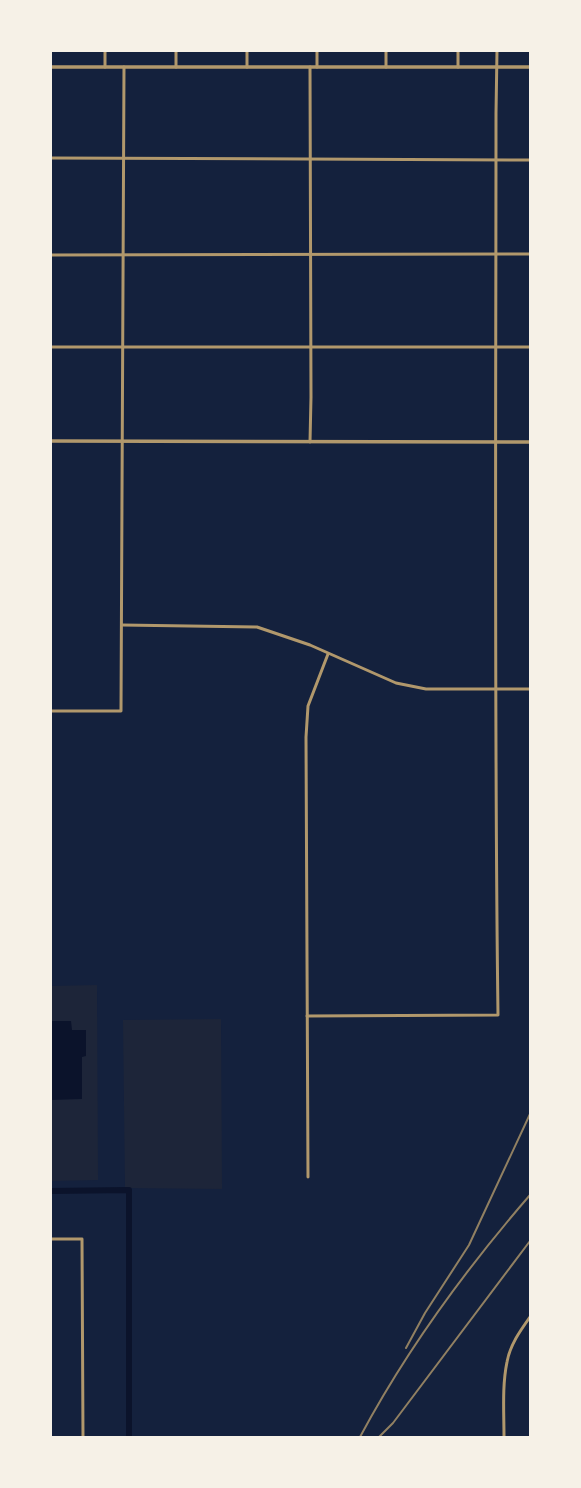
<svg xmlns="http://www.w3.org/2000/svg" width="581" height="1488" viewBox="0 0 581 1488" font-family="Manrope,sans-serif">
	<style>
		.green { fill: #1d2539 }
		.water { fill: #0b132b }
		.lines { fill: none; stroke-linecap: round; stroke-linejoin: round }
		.canal { stroke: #0b132b; stroke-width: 6 }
		.minor { stroke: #b1986c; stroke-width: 3 }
		.tertiary { stroke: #b1986c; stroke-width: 3.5 }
		.rail { stroke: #918062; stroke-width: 2 }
	</style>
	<rect width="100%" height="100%" fill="#14213d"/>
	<g class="green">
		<polygon points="97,985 98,1180 51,1181 51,986"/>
		<polygon points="221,1019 222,1189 125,1188 123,1020"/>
	</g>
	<polygon class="water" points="51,1021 71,1021 72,1030 86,1030 86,1056 82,1057 82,1099 51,1100"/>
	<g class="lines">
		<polyline class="canal" points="51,1191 129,1190 129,1437"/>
		<g class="minor">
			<polyline points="176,51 176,67"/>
			<polyline points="386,51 386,67"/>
			<polyline points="458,51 458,67"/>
			<polyline points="105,67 105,51"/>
			<polyline points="247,67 247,51"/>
			<polyline points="317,67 317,51"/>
			<polyline points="51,158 530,160"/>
			<polyline points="51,255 530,254"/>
			<polyline points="51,347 530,347"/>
			<polyline points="310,442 311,397 310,67"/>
			<polyline points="122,625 257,627 310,645 396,683 426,689 530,689"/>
			<polyline points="51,711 121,711 124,67"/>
			<path d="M307,1016l191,-1c-4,-301 -2,-601 -2,-902l1,-62"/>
			<polyline points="308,1177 306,737 308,706 328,654"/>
			<polyline points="51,1239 82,1239 83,1437"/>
			<path d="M504,1437c0,-25 -2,-51 3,-75 3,-17 13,-31 23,-45"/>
		</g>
		<g class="tertiary">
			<polyline points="51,67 530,67"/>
			<polyline points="51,441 530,442"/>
		</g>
		<g class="rail">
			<polyline points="406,1348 425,1313 469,1245 530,1114"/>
			<path d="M360,1437c47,-88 105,-167 170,-242"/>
			<polyline points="379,1437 393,1423 530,1241"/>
		</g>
	</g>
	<rect width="581" height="1488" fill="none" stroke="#f6f1e7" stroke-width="104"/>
</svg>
